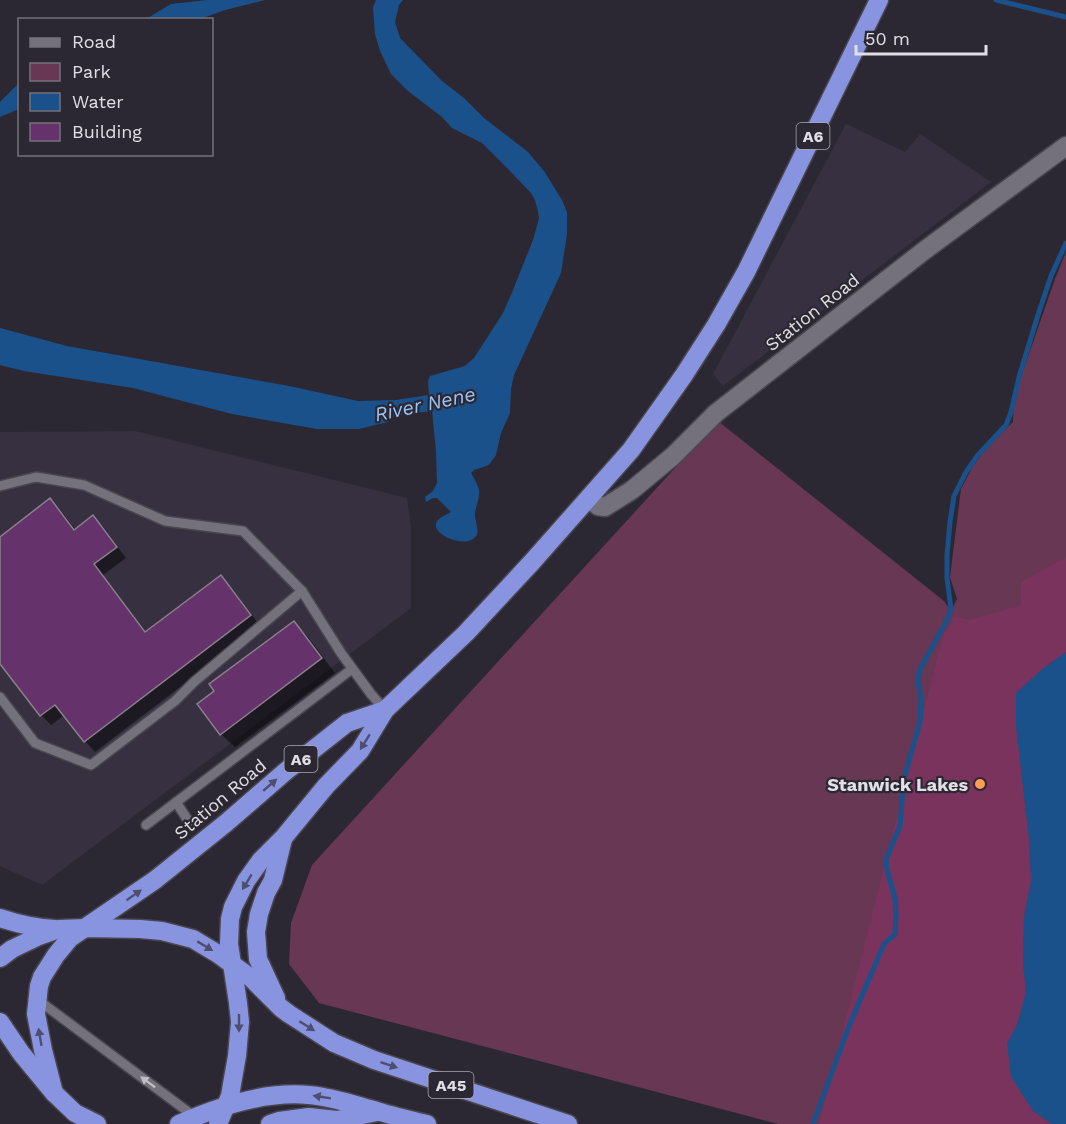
<svg xmlns="http://www.w3.org/2000/svg" width="1066" height="1124" viewBox="0 0 1066 1124" font-family="'Work Sans',sans-serif">
	<style>
		.built { fill: #363041 }
		.green { fill: #683753 }
		.forest { fill: #79335c }
		.water { fill: #1b518a }
		.shadow { fill: #0007 }
		.lines { fill: none; stroke-linecap: round; stroke-linejoin: round }
		.stream { stroke: #1b518a; stroke-width: 5 }
		.building { fill: #66326c; stroke: #89808a; stroke-width: 1.5 }
		.lane-casing { stroke: #494650; stroke-width: 12 }
		.street-casing { stroke: #494650; stroke-width: 21 }
		.highway-casing { stroke: #494650; stroke-width: 21 }
		.lane { stroke: #74707c; stroke-width: 9 }
		.street { stroke: #74707c; stroke-width: 18 }
		.highway { stroke: #8994e0; stroke-width: 18 }
		.oneway { fill: #4d4e70 }
		.oneway2 { fill: #c0bdc6 }
		.poi-dot { fill: #fc9d53; stroke: #2c2833; stroke-width: 2 }
		.labels { text-anchor: middle; dominant-baseline: central; stroke-width: 4.5; stroke-linejoin: round; paint-order: stroke }
		.shield { fill: #2c2833; stroke: #aba7b0; stroke-width: 1.5 }
		.shield-label { font-size: 16px; font-weight: bold; fill: #e1dee6 }
		.street-label { font-size: 18px; fill: #e1dee6; stroke: #2c2833 }
		.poi-label { font-size: 18px; font-weight: bold; fill: #e1dee6; stroke: #2c2833; text-anchor: end }
		.water-label { font-size: 20px; font-style: italic; fill: #99c3f5; stroke: #2c2833 }
	</style>
	<rect width="100%" height="100%" fill="#2c2833"/>
	<g class="built">
		<polygon points="846,124 905,152 920,134 991,182 723,386 713,374"/>
		<polygon points="135,431 407,498 411,528 411,608 42,885 0,866 0,432"/>
	</g>
	<polygon class="green" points="1066,252 1066,1124 778,1124 319,1003 289,964 291,923 312,865 718,421 944,601 951,611 957,599 950,577 961,489 973,466 988,446 1013,422 1014,397 1055,279"/>
	<polygon class="forest" points="1066,557 1066,652 1041,670 1016,693 1016,726 1029,839 1031,881 1024,917 1023,962 1026,992 1017,1025 1007,1043 1033,1111 1052,1124 819,1124 943,635 951,624 953,616 970,620 1021,605 1021,582"/>
	<g class="water">
		<polygon points="207,0 265,0 225,10 200,19 146,19 171,4"/>
		<path d="M376,0h27l-4,5 -4,17 5,16 42,43 22,17 20,20 44,34 16,19 18,29 5,12v22l-6,39 -47,102 -3,14 -1,24 -9,20 -5,22 -7,10 -15,5 -3,3c3,5 7,12 8,17 1,7 -3,16 -4,23 -1,7 5,17 1,23 -10,15 -52,-4 -37,-17 3,-3 9,-5 12,-7l-14,-14h-4l-7,4 -1,-5 8,-6 4,-8 -1,-32 -4,-40 -34,4 -6,2 -4,5 -29,7h-42l-85,-15 -99,-26 -109,-17 -24,-6v-37l67,18 222,40 69,15 38,-1 33,-5 -1,-14 2,-5 35,-10 9,-8 29,-45 8,-18 22,-55 6,-22 -1,-7 -3,-11 -4,-7 -22,-23 -27,-27 -30,-15 -10,-11 -34,-26 -17,-17 -11,-23 -5,-17 -2,-27z"/>
		<polygon points="19,83 19,109 0,117 0,102"/>
		<polygon points="1066,652 1066,1124 1052,1124 1033,1111 1011,1077 1007,1043 1017,1025 1026,992 1023,962 1024,917 1031,881 1029,839 1016,726 1016,693 1041,670"/>
	</g>
	<g class="shadow">
		<polygon points="50,500 61,511 76,530 93,517 103,527 126,558 103,575 147,633 220,577 231,587 260,626 95,752 85,741 65,715 51,725 41,715 0,661 0,539"/>
		<polygon points="294,623 308,637 335,673 235,747 221,734"/>
	</g>
	<g class="lines">
		<g class="stream">
			<polyline points="996,0 1066,17"/>
			<polyline points="813,1124 849,1026 884,944 895,934 896,916 895,899 887,869 886,859 900,826 904,778 920,722 921,699 918,683 919,671 947,620 951,609 947,578 947,555 950,522 954,496 966,472 978,455 1006,425 1011,412 1019,377 1038,315 1051,276 1066,243"/>
		</g>
	</g>
	<g class="building">
		<polygon points="50,498 74,530 93,515 117,547 94,564 145,632 221,575 251,615 84,742 55,705 40,716 0,664 0,537"/>
		<polygon points="294,621 322,658 220,735 197,704 214,691 209,684"/>
	</g>
	<g class="lines">
		<defs>
			<g id="lane">
				<polyline points="0,486 36,477 84,485 165,521 243,531 302,591 341,653 371,694 385,710"/>
				<polyline points="0,697 35,743 91,765 175,701 194,682 302,591"/>
				<polyline points="176,802 189,822"/>
				<polyline points="146,825 352,669"/>
				<polyline points="38,1000 195,1117"/>
			</g>
			<polyline id="street" points="589,498 598,506 605,507 632,490 673,456 716,413 925,250 1066,146"/>
			<g id="highway">
				<path d="M0,918c18,6 35,10 55,11"/>
				<polyline points="0,958 12,949 39,936 59,929 86,928 140,929 162,931 193,939 218,954 251,978 281,1008 289,1014 334,1043 374,1060 568,1124"/>
				<polyline points="276,998 258,959 256,932 259,914 266,893 273,880 283,839"/>
				<polyline points="0,1022 21,1053 54,1093 75,1113 97,1124"/>
				<polyline points="54,1093 43,1050 36,1014 39,986 42,977 56,955 70,938 155,880 226,823 286,771 347,723 385,710"/>
				<path d="M179,1124c40,-18 86,-33 130,-29 24,2 46,10 68,16 16,5 33,9 50,13"/>
				<polyline points="218,1124 230,1096 232,1084 237,1056 240,1022 238,1003 229,944 230,919 233,907 246,881 261,860 284,837 326,786 360,751 385,710 466,633 532,562 631,450 684,375 716,325 746,272 879,0"/>
				<polyline points="270,1124 279,1121 309,1117 337,1120 377,1112"/>
			</g>
		</defs>
		<use href="#lane" class="lane-casing"/>
		<use href="#street" class="street-casing"/>
		<use href="#highway" class="highway-casing"/>
		<use href="#lane" class="lane"/>
		<use href="#street" class="street"/>
		<use href="#highway" class="highway"/>
	</g>
	<defs><path id="oneway-solid" d="M-6-.8H1V-3.2L6.5 0L1 3.2V.8H-6Z" transform="scale(1.5)"/></defs>
	<g class="oneway">
		<use href="#oneway-solid" transform="translate(365 742) rotate(122)"/>
		<use href="#oneway-solid" transform="translate(270 785) rotate(-41)"/>
		<use href="#oneway-solid" transform="translate(247 882) rotate(121)"/>
		<use href="#oneway-solid" transform="translate(134 895) rotate(-35)"/>
		<use href="#oneway-solid" transform="translate(205 946) rotate(31)"/>
		<use href="#oneway-solid" transform="translate(239 1023) rotate(90)"/>
		<use href="#oneway-solid" transform="translate(307 1026) rotate(32)"/>
		<use href="#oneway-solid" transform="translate(40 1037) rotate(-100)"/>
		<use href="#oneway-solid" transform="translate(389 1065) rotate(18)"/>
		<use href="#oneway-solid" transform="translate(322 1097) rotate(-171)"/>
	</g>
	<use class="oneway2" href="#oneway-solid" transform="translate(148 1082) rotate(-143)"/>
	<circle class="poi-dot" cx="980" cy="784" r="6"/>
	<g class="labels">
		<g class="shield">
			<rect x="796.5" y="123" width="33" height="26" rx="4.5"/>
			<rect x="284.5" y="746" width="33" height="26" rx="4.5"/>
			<rect x="428.5" y="1072" width="45" height="26" rx="4.5"/>
		</g>
		<g class="shield-label">
			<text x="813" y="136">A6</text>
			<text x="301" y="759">A6</text>
			<text x="451" y="1085">A45</text>
		</g>
		<g class="street-label">
			<text transform="translate(812 312) rotate(-38)">Station Road</text>
			<text transform="translate(220 799) rotate(-40)">Station Road</text>
		</g>
		<g class="poi-label">
			<text x="968" y="784">Stanwick Lakes</text>
		</g>
		<g class="water-label">
			<text transform="translate(425 404) rotate(-12)">River Nene</text>
		</g>
	</g>
	<rect x="18" y="18" width="195" height="138" fill="#2c2833" stroke="#74717b" stroke-width="1.5"/>
	<rect x="30" y="38" width="30" height="9" fill="#74707c" stroke="#74717b" stroke-width="1.5"/>
	<text x="72" y="48" font-size="18" fill="#e1dee6">Road</text>
	<rect x="30" y="63" width="30" height="18" fill="#683753" stroke="#74717b" stroke-width="1.5"/>
	<text x="72" y="78" font-size="18" fill="#e1dee6">Park</text>
	<rect x="30" y="93" width="30" height="18" fill="#1b518a" stroke="#74717b" stroke-width="1.5"/>
	<text x="72" y="108" font-size="18" fill="#e1dee6">Water</text>
	<rect x="30" y="123" width="30" height="18" fill="#66326c" stroke="#74717b" stroke-width="1.5"/>
	<text x="72" y="138" font-size="18" fill="#e1dee6">Building</text>
	<path d="M856 45v9h130v-9" fill="none" stroke="#e1dee6" stroke-width="3"/>
	<text x="865" y="45" font-size="18" fill="#e1dee6" stroke="#2c2833" stroke-width="4.5" paint-order="stroke">50 m</text>
</svg>
